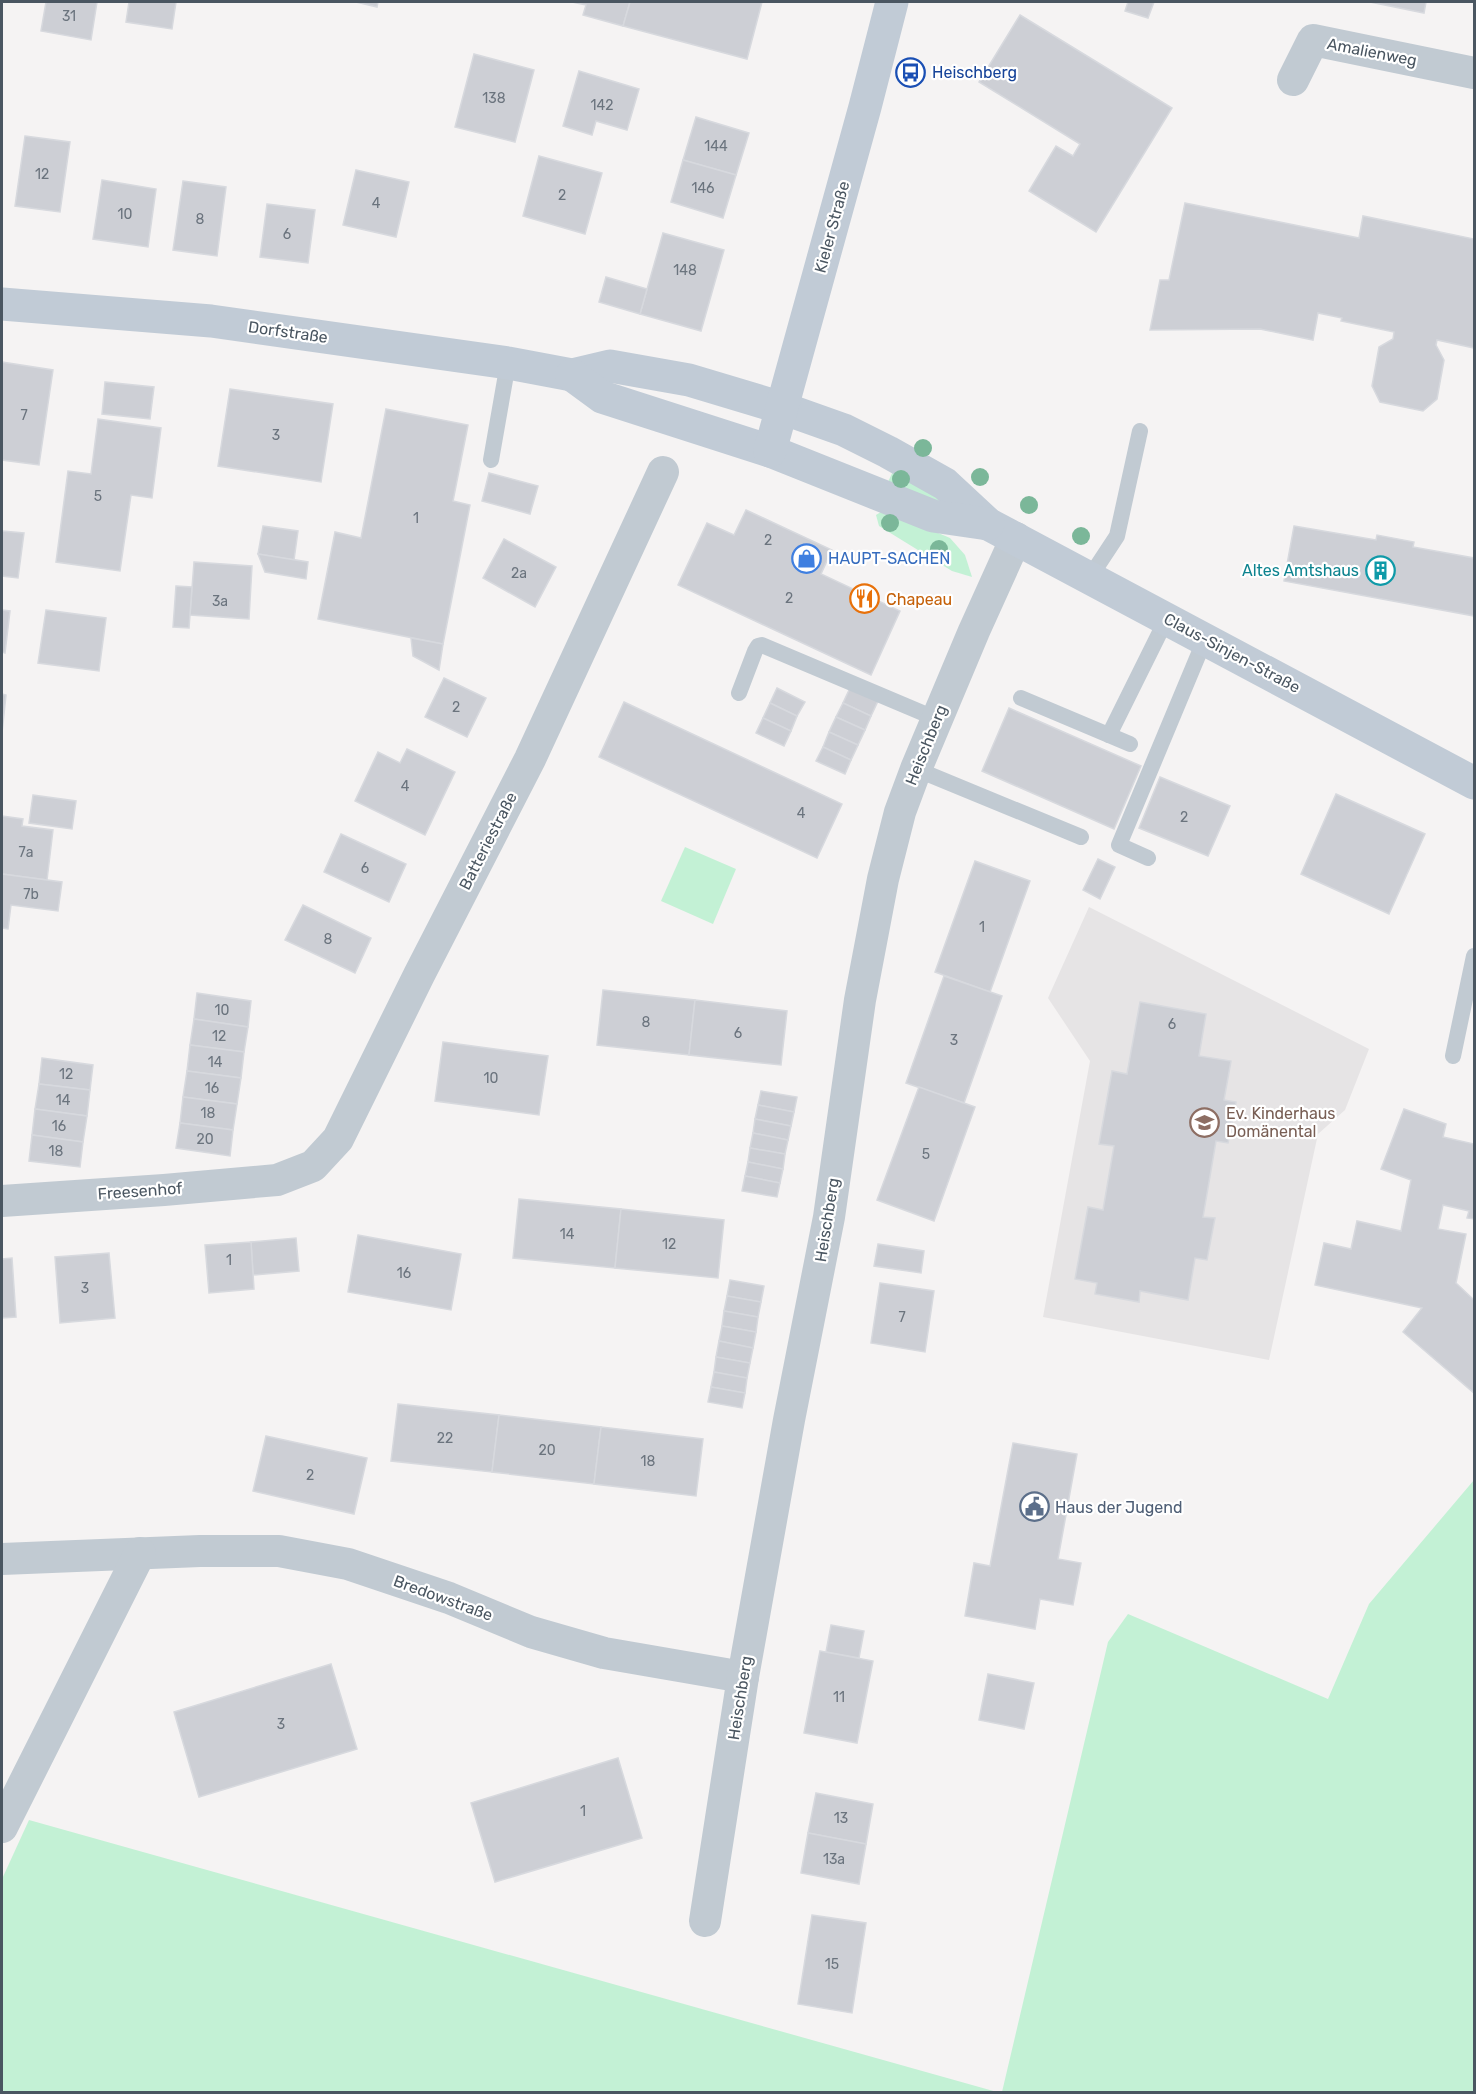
<svg xmlns="http://www.w3.org/2000/svg" width="1476" height="2094" viewBox="0 0 1476 2094" font-family="Rubik,sans-serif">
	<style>
		.education { fill: #e6e4e5 }
		.green { fill: #c3f1d5 }
		.building { fill: #cdcfd5; stroke: #d7d9de; stroke-width: 1.5 }
		.lines { fill: none; stroke-linecap: round; stroke-linejoin: round }
		.lane { stroke: #c1cad2; stroke-width: 16 }
		.street { stroke: #c1cad2; stroke-width: 32 }
		.secondary { stroke: #c1cbd6; stroke-width: 33 }
		.tree { fill: #7bb799 }
		.labels { text-anchor: middle; dominant-baseline: central; stroke-width: 4.5; stroke-linejoin: round; paint-order: stroke }
		.number-label { font-size: 14px; fill: #6b747e }
		.street-label { font-size: 16px; fill: #4a5661; stroke: #fff }
		.transit-label { font-size: 16px; fill: #164399; stroke: #fff; text-anchor: start }
		.shop-label { font-size: 16px; fill: #366cbe; stroke: #fff; text-anchor: start }
		.culture-label { font-size: 16px; fill: #0d838f; stroke: #fff; text-anchor: end }
		.food-label { font-size: 16px; fill: #c56008; stroke: #fff; text-anchor: start }
		.education-label { font-size: 16px; fill: #785e54; stroke: #fff; text-anchor: start }
		.service-label { font-size: 16px; fill: #4e5e75; stroke: #fff; text-anchor: start }
	</style>
	<rect width="100%" height="100%" fill="#f5f3f3"/>
	<polygon class="education" points="1089,907 1369,1049 1345,1110 1318,1134 1269,1360 1043,1317 1090,1061 1048,998"/>
	<g class="green">
		<polygon points="894,469 955,509 888,482"/>
		<polygon points="884,510 950,538 965,555 972,577 952,571 879,526 876,515"/>
		<polygon points="685,847 736,869 713,924 661,901"/>
		<polygon points="1474,1480 1474,2092 1002,2092 1108,1642 1128,1614 1328,1699 1369,1604"/>
		<polygon points="29,1820 997,2092 2,2092 2,1879"/>
	</g>
	<g class="building">
		<polygon points="46,2 97,2 91,40 41,31"/>
		<polygon points="129,2 176,2 172,29 126,22"/>
		<polygon points="356,2 378,2 377,7"/>
		<polygon points="572,2 630,2 623,26 583,15 586,5"/>
		<polygon points="630,2 762,2 747,59 623,26"/>
		<polygon points="1128,2 1154,2 1148,18 1125,11"/>
		<polygon points="1370,2 1426,2 1424,13"/>
		<polygon points="1020,15 1172,108 1096,232 1029,191 1056,146 1073,156 1080,144 979,82"/>
		<polygon points="474,54 534,70 515,142 455,127"/>
		<polygon points="579,71 639,89 627,130 596,121 592,135 563,126"/>
		<polygon points="696,117 749,133 736,175 683,160"/>
		<polygon points="25,136 70,142 60,212 15,206"/>
		<polygon points="539,156 602,173 585,234 523,216"/>
		<polygon points="683,160 736,175 723,218 671,202"/>
		<polygon points="356,170 409,182 396,237 343,225"/>
		<polygon points="102,180 156,189 148,247 93,239"/>
		<polygon points="183,181 226,187 217,256 173,250"/>
		<polygon points="1185,203 1359,238 1363,216 1474,239 1474,348 1437,340 1436,345 1444,360 1437,399 1423,411 1380,402 1372,386 1379,347 1393,339 1394,332 1341,321 1342,318 1318,313 1313,340 1260,329 1150,330 1160,280 1169,280"/>
		<polygon points="267,204 315,210 308,263 260,257"/>
		<polygon points="663,233 724,250 701,331 640,314"/>
		<polygon points="606,277 647,289 640,314 599,302"/>
		<polygon points="2,362 53,370 39,465 2,460"/>
		<polygon points="105,382 154,387 150,419 102,414"/>
		<polygon points="230,389 333,404 321,482 218,466"/>
		<polygon points="386,409 468,425 453,501 470,505 443,644 318,619 335,532 361,538"/>
		<polygon points="98,419 161,428 152,498 131,495 120,571 56,562 68,471 91,474"/>
		<polygon points="489,473 538,486 530,514 482,501"/>
		<polygon points="746,510 832,550 821,574 900,611 871,675 678,585 707,523 734,535"/>
		<polygon points="263,526 298,531 294,560 258,554"/>
		<polygon points="1294,526 1376,540 1377,535 1414,542 1413,547 1474,558 1474,616 1284,581"/>
		<polygon points="2,531 24,533 18,578 2,576"/>
		<polygon points="504,539 556,567 535,607 483,578"/>
		<polygon points="258,554 308,562 306,579 265,572"/>
		<polygon points="194,562 252,566 249,619 190,615"/>
		<polygon points="176,586 192,587 189,628 173,627"/>
		<polygon points="2,610 10,611 5,653 2,652"/>
		<polygon points="46,610 106,618 99,671 38,663"/>
		<polygon points="411,638 443,644 439,670 413,656"/>
		<polygon points="444,678 486,698 467,737 425,717"/>
		<polygon points="777,688 805,702 797,716 770,703"/>
		<polygon points="850,688 878,701 871,716 843,703"/>
		<polygon points="2,694 6,695 2,733"/>
		<polygon points="624,702 842,804 817,858 599,757"/>
		<polygon points="770,703 797,716 791,731 763,718"/>
		<polygon points="843,703 871,716 865,730 836,717"/>
		<polygon points="1009,708 1141,766 1114,829 982,771"/>
		<polygon points="836,717 865,730 858,745 829,732"/>
		<polygon points="763,718 791,731 784,746 756,733"/>
		<polygon points="829,732 858,745 851,760 823,747"/>
		<polygon points="823,747 851,760 845,774 816,761"/>
		<polygon points="407,749 455,772 425,835 355,801 378,752 400,763"/>
		<polygon points="1160,777 1230,806 1208,856 1139,828"/>
		<polygon points="1336,794 1425,834 1389,914 1301,874"/>
		<polygon points="33,795 76,801 72,829 29,823"/>
		<polygon points="2,816 23,819 22,826 53,830 47,880 2,874"/>
		<polygon points="341,834 406,864 389,902 324,872"/>
		<polygon points="1098,859 1115,867 1100,899 1083,890"/>
		<polygon points="975,861 1030,881 990,992 935,972"/>
		<polygon points="2,874 62,882 58,911 11,905 8,929 2,928"/>
		<polygon points="303,905 371,938 355,973 285,940"/>
		<polygon points="944,976 1002,996 964,1103 906,1083"/>
		<polygon points="603,990 695,1000 689,1055 597,1045"/>
		<polygon points="197,993 251,1001 248,1027 194,1019"/>
		<polygon points="695,1000 787,1011 781,1065 689,1055"/>
		<polygon points="1140,1002 1206,1014 1199,1056 1231,1061 1224,1100 1236,1102 1228,1143 1216,1141 1203,1217 1215,1218 1207,1260 1195,1258 1188,1300 1140,1291 1139,1302 1095,1294 1097,1283 1075,1279 1088,1207 1103,1210 1114,1146 1099,1144 1112,1071 1127,1074"/>
		<polygon points="194,1019 248,1027 244,1052 190,1045"/>
		<polygon points="443,1042 548,1056 539,1115 435,1101"/>
		<polygon points="190,1045 244,1052 241,1078 187,1071"/>
		<polygon points="42,1058 93,1065 90,1090 39,1084"/>
		<polygon points="187,1071 241,1078 237,1104 183,1097"/>
		<polygon points="39,1084 90,1090 87,1116 35,1109"/>
		<polygon points="919,1087 975,1107 934,1221 877,1200"/>
		<polygon points="761,1091 797,1097 794,1112 758,1105"/>
		<polygon points="183,1097 237,1104 233,1130 180,1123"/>
		<polygon points="758,1105 794,1112 791,1126 755,1119"/>
		<polygon points="35,1109 87,1116 83,1142 32,1135"/>
		<polygon points="1404,1109 1446,1124 1443,1137 1474,1144 1474,1219 1467,1218 1469,1211 1443,1205 1438,1229 1466,1234 1456,1283 1474,1300 1474,1393 1403,1332 1422,1308 1315,1285 1324,1243 1351,1249 1357,1221 1401,1231 1411,1180 1381,1169"/>
		<polygon points="755,1119 791,1126 788,1140 753,1133"/>
		<polygon points="180,1123 233,1130 230,1156 176,1148"/>
		<polygon points="753,1133 788,1140 785,1154 750,1148"/>
		<polygon points="32,1135 83,1142 80,1167 29,1161"/>
		<polygon points="750,1148 785,1154 783,1169 748,1162"/>
		<polygon points="748,1162 783,1169 780,1183 745,1176"/>
		<polygon points="745,1176 780,1183 777,1197 742,1191"/>
		<polygon points="519,1199 621,1209 615,1268 513,1258"/>
		<polygon points="621,1209 724,1220 718,1278 615,1268"/>
		<polygon points="358,1235 461,1254 451,1310 348,1292"/>
		<polygon points="296,1238 299,1271 253,1275 251,1242"/>
		<polygon points="251,1242 254,1289 209,1293 205,1245"/>
		<polygon points="878,1244 924,1251 921,1273 874,1266"/>
		<polygon points="109,1253 115,1318 60,1323 55,1257"/>
		<polygon points="12,1258 16,1317 2,1318 2,1259"/>
		<polygon points="730,1280 764,1286 761,1302 727,1296"/>
		<polygon points="880,1283 934,1291 925,1352 871,1343"/>
		<polygon points="727,1296 761,1302 758,1317 724,1311"/>
		<polygon points="724,1311 758,1317 756,1332 722,1326"/>
		<polygon points="722,1326 756,1332 753,1348 719,1341"/>
		<polygon points="719,1341 753,1348 750,1363 716,1357"/>
		<polygon points="716,1357 750,1363 747,1378 714,1372"/>
		<polygon points="714,1372 747,1378 745,1393 711,1387"/>
		<polygon points="711,1387 745,1393 742,1408 708,1402"/>
		<polygon points="398,1404 499,1415 492,1472 391,1461"/>
		<polygon points="499,1415 601,1427 594,1484 492,1472"/>
		<polygon points="601,1427 703,1439 696,1496 594,1484"/>
		<polygon points="266,1436 367,1458 354,1514 253,1491"/>
		<polygon points="1013,1443 1077,1454 1058,1559 1081,1563 1073,1605 1040,1599 1035,1629 965,1616 974,1563 990,1566"/>
		<polygon points="831,1625 864,1631 859,1658 826,1652"/>
		<polygon points="820,1651 873,1661 857,1743 804,1733"/>
		<polygon points="331,1664 357,1749 199,1797 174,1712"/>
		<polygon points="988,1674 1034,1683 1024,1729 979,1720"/>
		<polygon points="618,1758 642,1838 495,1882 471,1803"/>
		<polygon points="816,1793 873,1804 866,1844 808,1833"/>
		<polygon points="808,1833 866,1844 859,1884 801,1873"/>
		<polygon points="812,1915 866,1923 852,2013 798,2004"/>
	</g>
	<g class="lines">
		<g class="lane">
			<polyline points="491,460 508,363"/>
			<polyline points="1090,577 1117,536 1140,431"/>
			<polyline points="739,693 755,651 758,646 762,645 937,719"/>
			<polyline points="1021,698 1130,744"/>
			<polyline points="1109,735 1167,618"/>
			<polyline points="916,769 1081,837"/>
			<polyline points="1148,858 1119,845 1205,639"/>
			<polyline points="1453,1056 1474,956"/>
		</g>
		<g class="street">
			<polyline points="1293,80 1313,40 1474,73"/>
			<polyline points="2,1201 164,1190 277,1180 313,1166 338,1139 419,975 530,759 663,472"/>
			<polyline points="2,1559 200,1551 279,1551 348,1564 449,1598 531,1632 604,1653 743,1677"/>
			<polyline points="2,1827 140,1553"/>
			<polyline points="705,1921 743,1677 789,1420 829,1217 860,1000 883,879 900,812 916,769 974,631 1016,538"/>
		</g>
		<g class="secondary">
			<polyline points="2,304 211,321 508,363 572,375 610,366 689,380 782,408 844,430 888,452 945,484 988,524 1474,783"/>
			<polyline points="572,375 602,397 770,451 933,516 988,524"/>
			<polyline points="770,451 865,107 892,2"/>
		</g>
	</g>
	<g class="tree">
		<circle cx="923" cy="448" r="9"/>
		<circle cx="980" cy="477" r="9"/>
		<circle cx="901" cy="479" r="9"/>
		<circle cx="1029" cy="505" r="9"/>
		<circle cx="890" cy="523" r="9"/>
		<circle cx="1081" cy="536" r="9"/>
		<circle cx="939" cy="549" r="9"/>
	</g>
	<defs>
		<symbol id="bus-ring" viewBox="-11 -11 22 22"><circle r="9.5" fill="#fff" stroke="#1a4fb4" stroke-width="1.5"/><path d="M-5-6H5V4H4V6H2V4H-2V6H-4V4H-5ZM-3.5-4V0h7V-4ZM-3.5 1.2v1.5H-2V1.2ZM2 1.2v1.5H3.5V1.2Z" fill="#1a4fb4"/></symbol>
		<symbol id="shop-ring" viewBox="-11 -11 22 22"><circle r="9.5" fill="#fff" stroke="#3f7fe0" stroke-width="1.5"/><path d="M-5-2.5h2.3a2.7 3.5 0 0 1 5.4 0H5L5.5 6h-11ZM-1.5-2.5h3a1.5 2.3 0 0 0-3 0Z" fill="#3f7fe0"/></symbol>
		<symbol id="building-ring" viewBox="-11 -11 22 22"><circle r="9.5" fill="#fff" stroke="#0f9aa8" stroke-width="1.5"/><path d="M-4-6H4V6H1V3H-1V6H-4ZM-2.5-4.3h1.7v1.8h-1.7ZM.8-4.3h1.7v1.8H.8ZM-2.5-1h1.7V.8h-1.7ZM.8-1h1.7V.8H.8Z" fill="#0f9aa8"/></symbol>
		<symbol id="restaurant-ring" viewBox="-11 -11 22 22"><circle r="9.5" fill="#fff" stroke="#e8710a" stroke-width="1.5"/><path d="M-5-6h1v4h1v-4h1v4h1v-4h1v5L-1.5 .5V6h-2V.5L-5-1ZM5-6V6H3V1.5H1.5Q1.5-4 5-6Z" fill="#e8710a"/></symbol>
		<symbol id="school-ring" viewBox="-11 -11 22 22"><circle r="9.5" fill="#fff" stroke="#8d6e63" stroke-width="1.5"/><path d="M0-5L7-2L0 1L-7-2ZM-4 1L0 2.5L4 1V4Q0 6-4 4Z" fill="#8d6e63"/></symbol>
		<symbol id="civic-ring" viewBox="-11 -11 22 22"><circle r="9.5" fill="#fff" stroke="#5c6f8a" stroke-width="1.5"/><path d="M-.6-6.5H3V-4.5H.6V-3L4-1V1h2V6H-6V1h2V-1L-.6-3ZM-1.2 2.5V6h2.4V2.5Z" fill="#5c6f8a"/></symbol>
	</defs>
	<g fill-rule="evenodd">
		<use href="#bus-ring" x="894" y="56" width="33" height="33"/>
		<use href="#shop-ring" x="790" y="542" width="33" height="33"/>
		<use href="#building-ring" x="1364" y="554" width="33" height="33"/>
		<use href="#restaurant-ring" x="848" y="582" width="33" height="33"/>
		<use href="#school-ring" x="1188" y="1106" width="33" height="33"/>
		<use href="#civic-ring" x="1018" y="1490" width="33" height="33"/>
	</g>
	<g class="labels">
		<g class="number-label">
			<text x="69" y="16">31</text>
			<text x="494" y="98">138</text>
			<text x="602" y="105">142</text>
			<text x="716" y="146">144</text>
			<text x="42" y="174">12</text>
			<text x="703" y="188">146</text>
			<text x="562" y="195">2</text>
			<text x="376" y="203">4</text>
			<text x="125" y="214">10</text>
			<text x="200" y="219">8</text>
			<text x="287" y="234">6</text>
			<text x="685" y="270">148</text>
			<text x="24" y="415">7</text>
			<text x="276" y="435">3</text>
			<text x="98" y="496">5</text>
			<text x="416" y="518">1</text>
			<text x="768" y="540">2</text>
			<text x="519" y="573">2a</text>
			<text x="789" y="598">2</text>
			<text x="220" y="601">3a</text>
			<text x="456" y="707">2</text>
			<text x="405" y="786">4</text>
			<text x="801" y="813">4</text>
			<text x="1184" y="817">2</text>
			<text x="26" y="852">7a</text>
			<text x="365" y="868">6</text>
			<text x="31" y="894">7b</text>
			<text x="982" y="927">1</text>
			<text x="328" y="939">8</text>
			<text x="222" y="1010">10</text>
			<text x="646" y="1022">8</text>
			<text x="1172" y="1024">6</text>
			<text x="738" y="1033">6</text>
			<text x="219" y="1036">12</text>
			<text x="954" y="1040">3</text>
			<text x="215" y="1062">14</text>
			<text x="66" y="1074">12</text>
			<text x="491" y="1078">10</text>
			<text x="212" y="1088">16</text>
			<text x="63" y="1100">14</text>
			<text x="208" y="1113">18</text>
			<text x="59" y="1126">16</text>
			<text x="205" y="1139">20</text>
			<text x="56" y="1151">18</text>
			<text x="926" y="1154">5</text>
			<text x="567" y="1234">14</text>
			<text x="669" y="1244">12</text>
			<text x="229" y="1260">1</text>
			<text x="404" y="1273">16</text>
			<text x="85" y="1288">3</text>
			<text x="902" y="1317">7</text>
			<text x="445" y="1438">22</text>
			<text x="547" y="1450">20</text>
			<text x="648" y="1461">18</text>
			<text x="310" y="1475">2</text>
			<text x="839" y="1697">11</text>
			<text x="281" y="1724">3</text>
			<text x="583" y="1811">1</text>
			<text x="841" y="1818">13</text>
			<text x="834" y="1859">13a</text>
			<text x="832" y="1964">15</text>
		</g>
		<g class="street-label">
			<text transform="translate(1372 52) rotate(11)">Amalienweg</text>
			<text transform="translate(832 227) rotate(-75)">Kieler Straße</text>
			<text transform="translate(288 332) rotate(8)">Dorfstraße</text>
			<text transform="translate(1232 653) rotate(28)">Claus-Sinjen-Straße</text>
			<text transform="translate(926 745) rotate(-68)">Heischberg</text>
			<text transform="translate(488 841) rotate(-63)">Batteriestraße</text>
			<text transform="translate(140 1191) rotate(-4)">Freesenhof</text>
			<text transform="translate(827 1220) rotate(-81)">Heischberg</text>
			<text transform="translate(443 1598) rotate(20)">Bredowstraße</text>
			<text transform="translate(740 1698) rotate(-81)">Heischberg</text>
		</g>
		<g class="transit-label">
			<text x="932" y="72">Heischberg</text>
		</g>
		<g class="shop-label">
			<text x="828" y="558">HAUPT-SACHEN</text>
		</g>
		<g class="culture-label">
			<text x="1359" y="570">Altes Amtshaus</text>
		</g>
		<g class="food-label">
			<text x="886" y="599">Chapeau</text>
		</g>
		<g class="education-label">
			<text x="1226" y="1113">Ev. Kinderhaus<tspan x="1226" dy="18">Domänental</tspan></text>
		</g>
		<g class="service-label">
			<text x="1055" y="1507">Haus der Jugend</text>
		</g>
	</g>
	<rect width="1476" height="2094" fill="none" stroke="#4a5661" stroke-width="6"/>
</svg>
